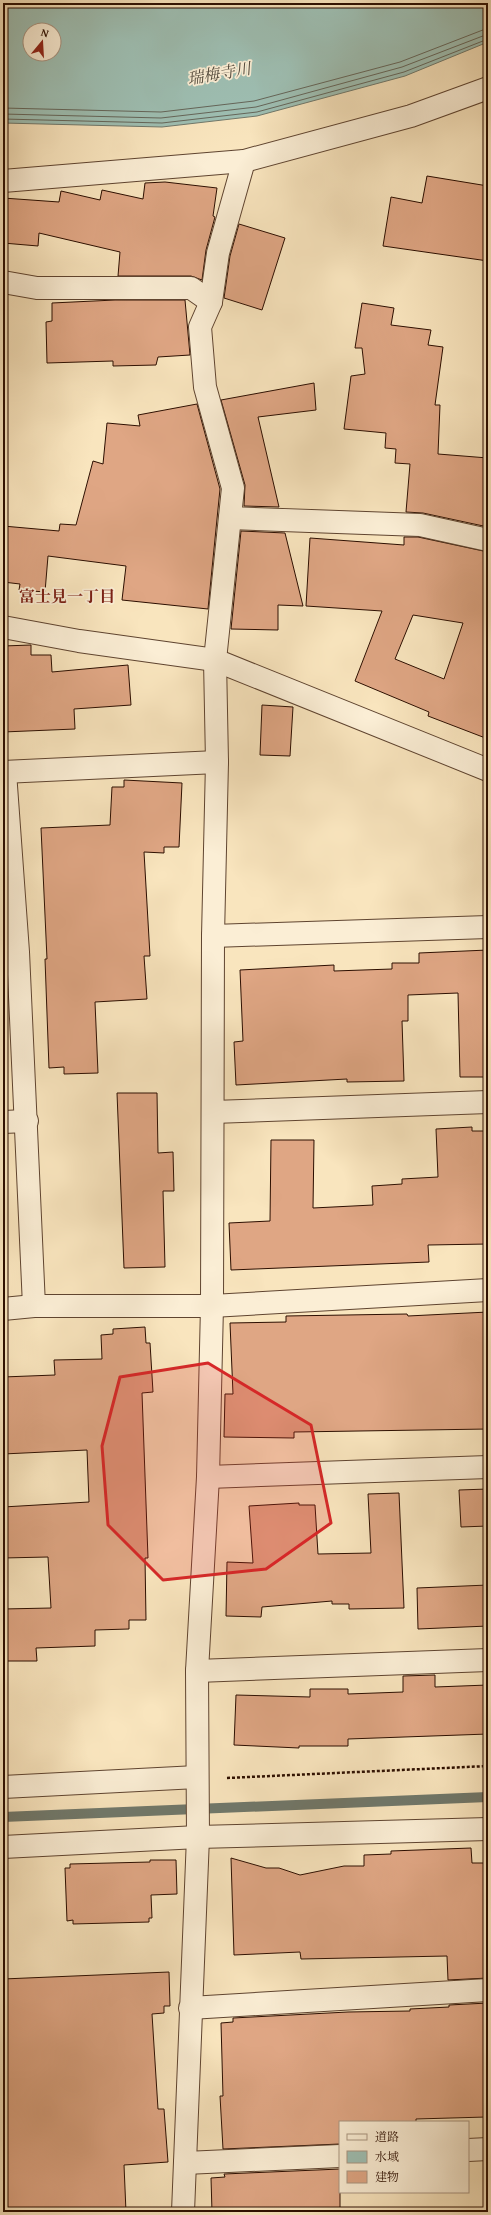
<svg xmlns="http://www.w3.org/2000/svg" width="491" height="2215" viewBox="0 0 491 2215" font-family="'Gentium Book Plus','Noto Serif JP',serif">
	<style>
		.water { fill: #9ebfb3; stroke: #70786b; fill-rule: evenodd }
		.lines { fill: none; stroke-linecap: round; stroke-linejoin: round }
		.shore { stroke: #65665a; stroke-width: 1 }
		.stream { stroke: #70786b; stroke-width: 10 }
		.building { fill: #dfa684; stroke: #2c0e00; fill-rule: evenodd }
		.minor-casing { stroke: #5f4430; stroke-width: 24 }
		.path { stroke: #2c0e00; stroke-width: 2.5; stroke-dasharray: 3 2; stroke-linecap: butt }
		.minor { stroke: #fbeed5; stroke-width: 22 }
		.marked { fill: #d62828; fill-opacity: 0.2; stroke: #d62828; stroke-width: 3; stroke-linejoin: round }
		.labels { text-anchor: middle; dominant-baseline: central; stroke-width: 3.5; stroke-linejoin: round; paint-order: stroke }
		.water-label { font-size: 16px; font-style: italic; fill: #544c3f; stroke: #fbeed5 }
		.neighbourhood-label { font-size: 16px; font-weight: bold; fill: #7a1f14; stroke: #fbeed5 }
	</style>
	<rect width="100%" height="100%" fill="#f9e5be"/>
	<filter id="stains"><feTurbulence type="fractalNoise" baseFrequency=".005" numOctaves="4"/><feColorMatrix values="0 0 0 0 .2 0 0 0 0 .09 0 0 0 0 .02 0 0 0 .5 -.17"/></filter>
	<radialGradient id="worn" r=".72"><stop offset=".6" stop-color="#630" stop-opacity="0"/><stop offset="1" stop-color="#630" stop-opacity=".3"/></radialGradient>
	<path class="water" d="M3,3h485v39l-83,34 -148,40 -95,11 -159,-4zM30,30h24v24h-24z"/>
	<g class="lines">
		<g class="shore">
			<polyline points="3,108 161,112 254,101 400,62 488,28"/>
			<polyline points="3,114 161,118 256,107 402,67 488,34"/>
			<polyline points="3,119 162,123 257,112 404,72 488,39"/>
		</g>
		<polyline class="stream" points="3,1817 488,1797"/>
	</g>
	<g class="building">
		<polygon points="427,176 488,186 488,261 383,246 391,197 422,203"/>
		<polygon points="165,182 217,188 213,216 215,217 206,250 202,280 191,276 118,276 120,252 39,233 38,246 3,243 3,198 59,202 61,191 100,200 102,190 143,199 145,183"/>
		<polygon points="239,224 285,238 262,310 224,298 230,256"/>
		<polygon points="115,300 185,300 190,355 158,357 156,365 113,366 113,361 47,363 46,322 52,321 52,303"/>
		<polygon points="362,303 394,308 391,325 431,330 428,345 443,347 435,405 440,405 438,454 488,458 488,527 423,513 406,512 410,464 395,463 396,449 385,448 386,433 344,429 351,376 365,374 362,348 355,348"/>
		<polygon points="314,383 316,410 258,417 279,507 244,506 245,485 221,400"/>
		<polygon points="197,404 220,489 208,609 122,600 126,566 48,556 45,592 19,590 20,584 3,582 3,526 59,531 60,524 76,525 93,461 103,464 107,423 140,426 138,415"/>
		<polygon points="241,531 285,533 303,606 278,605 278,630 231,629"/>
		<path d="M404,537h14l70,15v187l-60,-23 1,-4 -74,-31 27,-70 -76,-5 4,-68 94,7zM413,615l50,8 -19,56 -49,-20z"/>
		<polygon points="31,645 31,655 51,655 52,672 128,665 131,705 74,709 75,729 3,732 3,646"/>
		<polygon points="262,705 293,707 290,756 260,755"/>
		<polygon points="124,780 182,783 179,847 164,847 164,853 144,852 150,956 144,956 147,999 95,1002 98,1073 64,1074 64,1067 49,1068 45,959 47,959 41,828 110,825 112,787 124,787"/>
		<polygon points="488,950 488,1077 460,1077 458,993 408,995 408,1021 402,1021 404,1081 347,1082 347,1079 236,1085 234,1042 243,1041 240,970 334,965 334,971 392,969 392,963 419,963 419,953"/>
		<polygon points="117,1093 157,1093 158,1153 173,1152 174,1191 163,1191 165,1267 124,1268"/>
		<polygon points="472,1127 472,1131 488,1131 488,1244 428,1245 429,1262 231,1270 229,1223 270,1221 271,1140 314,1140 313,1208 373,1205 372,1186 402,1184 402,1179 438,1177 436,1129"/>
		<polygon points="488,1312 488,1360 486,1360 488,1429 294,1432 294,1438 224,1437 225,1394 233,1394 230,1323 286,1322 286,1316 407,1314 408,1316"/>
		<polygon points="145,1327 146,1343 150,1343 153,1392 142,1393 148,1558 145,1558 146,1620 129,1620 129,1629 95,1630 95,1646 36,1648 37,1661 3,1661 3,1609 51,1608 48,1557 3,1558 3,1507 89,1502 87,1450 3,1454 3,1377 55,1375 54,1360 102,1359 101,1335 113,1334 113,1329"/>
		<polygon points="488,1489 488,1526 461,1527 459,1490"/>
		<polygon points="399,1493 404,1608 349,1609 349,1604 332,1604 332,1601 262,1607 261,1617 226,1616 227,1562 253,1563 249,1506 299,1503 299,1505 315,1505 318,1554 371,1553 368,1494"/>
		<polygon points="488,1585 488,1626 418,1629 417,1588"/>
		<polygon points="435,1675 435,1687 488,1685 488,1734 348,1739 348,1746 299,1746 299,1748 234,1745 236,1695 310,1697 310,1689 348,1689 348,1694 403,1692 403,1676"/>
		<polygon points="471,1848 472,1863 488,1863 488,1978 448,1980 447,1956 301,1959 300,1952 234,1955 231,1858 266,1868 279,1868 300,1875 344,1866 364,1866 364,1855 391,1854 391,1851"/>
		<polygon points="150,1860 176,1860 177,1894 151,1895 152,1918 149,1918 149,1922 73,1924 73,1920 67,1921 65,1868 70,1868 70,1864 150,1862"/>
		<polygon points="169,1972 170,2006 164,2006 164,2013 152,2014 158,2109 164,2109 168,2162 124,2165 126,2212 3,2212 3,1979"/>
		<polygon points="488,2003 488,2108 486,2108 486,2117 416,2119 416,2122 340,2122 340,2144 223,2149 220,2096 223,2096 221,2023 233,2022 233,2018 348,2012 410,2011 410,2009 449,2007 449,2005"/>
		<polygon points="340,2169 340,2212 212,2212 211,2178 225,2177 224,2174"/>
	</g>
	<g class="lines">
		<defs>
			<g id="minor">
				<polyline points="3,181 244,161 411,116 488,88"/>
				<polyline points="3,282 37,288 191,288 211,302"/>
				<polyline points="230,518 420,525 488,540"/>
				<polyline points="3,627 79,641 215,660 488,770"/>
				<polyline points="3,772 217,762"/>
				<polyline points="5,772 18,952 34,1306"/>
				<polyline points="213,936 488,927"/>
				<polyline points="213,1112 488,1102"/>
				<polyline points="3,1122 27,1121"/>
				<polyline points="3,1309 34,1306 212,1306 488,1290"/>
				<polyline points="208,1477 488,1467"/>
				<polyline points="197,1671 488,1660"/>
				<polyline points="3,1787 197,1777"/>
				<polyline points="3,1847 198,1837 488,1829"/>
				<polyline points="190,2008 488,1990"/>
				<polyline points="468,2150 488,2149"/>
				<polyline points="185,2163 340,2156"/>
				<polyline points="183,2212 198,1837 197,1671 208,1477 212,1306 213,936 217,762 215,660 233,488 205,387 200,327 211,302 218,253 244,161"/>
			</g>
		</defs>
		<use href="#minor" class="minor-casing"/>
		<polyline class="path" points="227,1778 488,1766"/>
		<use href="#minor" class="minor"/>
	</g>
	<path class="marked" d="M208,1363l103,62 20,98 -65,46 -103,11 -55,-55 -6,-79 18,-69z"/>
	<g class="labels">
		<g class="water-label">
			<text transform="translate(219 73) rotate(-10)">瑞梅寺川</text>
		</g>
		<g class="neighbourhood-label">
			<text x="67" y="596">富士見一丁目</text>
		</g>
	</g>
	<rect width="491" height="2215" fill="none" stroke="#f9e5be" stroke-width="16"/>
	<rect x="4" y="4" width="483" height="2207" fill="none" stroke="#2c0e00" stroke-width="2"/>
	<rect x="8" y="8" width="475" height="2199" fill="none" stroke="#2c0e00"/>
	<rect x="339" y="2121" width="130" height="72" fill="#fbeed5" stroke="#a89480"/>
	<rect x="347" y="2134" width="20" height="6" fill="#fbeed5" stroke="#a89480"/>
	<text x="375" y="2141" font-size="12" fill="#2c0e00">道路</text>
	<rect x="347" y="2151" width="20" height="12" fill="#9ebfb3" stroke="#a89480"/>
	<text x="375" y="2161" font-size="12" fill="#2c0e00">水域</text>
	<rect x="347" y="2171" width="20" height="12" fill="#dfa684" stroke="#a89480"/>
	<text x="375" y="2181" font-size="12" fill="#2c0e00">建物</text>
	<g transform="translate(42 42) rotate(18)"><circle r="19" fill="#fbeed5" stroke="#a89480"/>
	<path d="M0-3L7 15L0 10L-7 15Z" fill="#8f2418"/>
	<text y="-6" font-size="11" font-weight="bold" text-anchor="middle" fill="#2c0e00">N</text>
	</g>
	<rect width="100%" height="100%" filter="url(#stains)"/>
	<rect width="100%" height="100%" fill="url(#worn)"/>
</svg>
